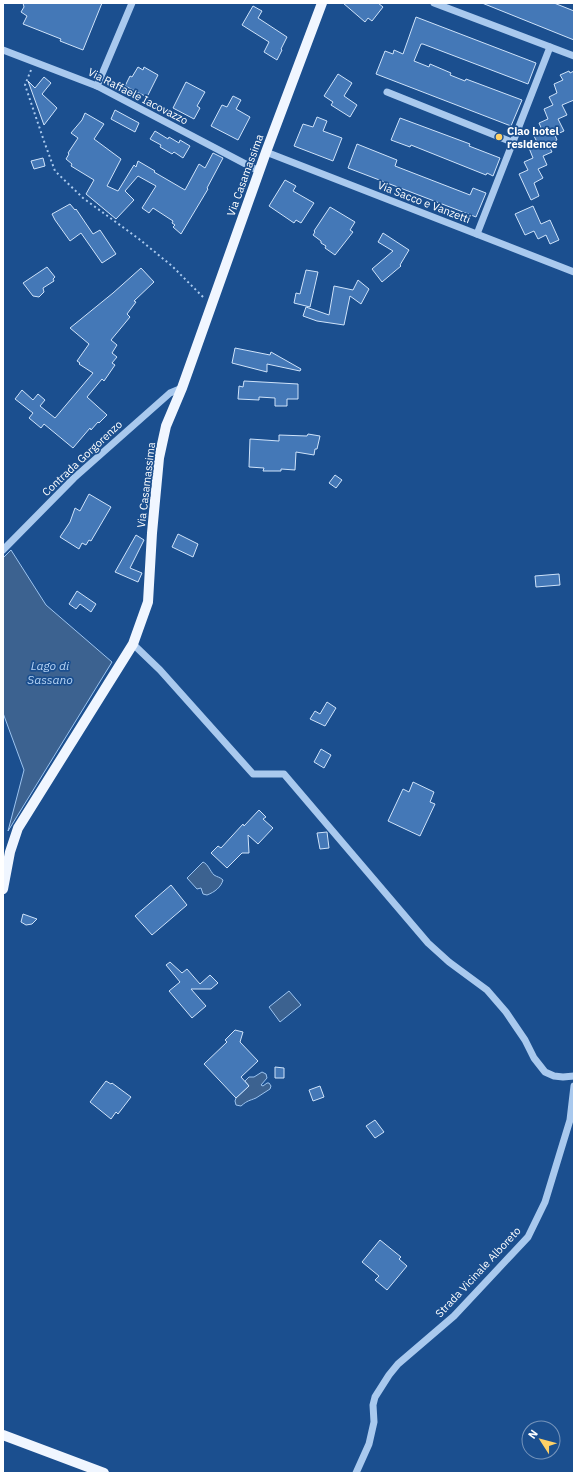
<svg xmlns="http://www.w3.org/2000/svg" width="577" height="1476" viewBox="0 0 577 1476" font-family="'IBM Plex Sans',sans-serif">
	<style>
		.water { fill: #3c6290; stroke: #9cc4f0 }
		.building { fill: #4478b7; stroke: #cfe3fa }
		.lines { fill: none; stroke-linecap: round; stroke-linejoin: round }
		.path { stroke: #a9c9ee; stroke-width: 2; stroke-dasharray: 2 3; stroke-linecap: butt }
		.minor { stroke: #a9c9ee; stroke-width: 7 }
		.major { stroke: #f0f6ff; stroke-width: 10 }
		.poi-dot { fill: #ffd166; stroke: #1b4f8f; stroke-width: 1.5 }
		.labels { text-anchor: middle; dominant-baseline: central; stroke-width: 3.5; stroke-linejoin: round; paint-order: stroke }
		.street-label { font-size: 11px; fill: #fff; stroke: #1b4f8f }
		.poi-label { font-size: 11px; font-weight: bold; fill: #fff; stroke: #1b4f8f; text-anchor: start }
		.water-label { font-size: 12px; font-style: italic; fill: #b5d3f5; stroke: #1b4f8f }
	</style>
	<rect width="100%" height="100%" fill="#1b4f8f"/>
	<g class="water">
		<polygon points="11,550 46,605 112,662 8,831 24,770 3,713 3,558"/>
		<path d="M203,862c5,2 7,9 11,13 3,2 6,2 9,5 -2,7 -8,12 -16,15l-4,-1 -2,-6 -4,1 -10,-11z"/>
		<polygon points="289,991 301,1005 280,1022 269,1007"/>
		<path d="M262,1072l4,2 1,4 -6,7 2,1 4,-3h2l2,3 -1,3c-5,3 -9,6 -14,9 -7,3 -8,2 -15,8l-5,-1 -1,-4 1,-3 13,-12 -4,-5 4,-4h5z"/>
	</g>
	<g class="building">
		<polygon points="23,3 102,3 83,50 60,41 61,39 23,24 27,16 21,12 24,7"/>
		<polygon points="343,3 378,3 383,7 372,21 368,18 365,22"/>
		<polygon points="482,3 554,3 574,11 574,40"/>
		<polygon points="253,6 262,11 258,18 287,37 281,49 282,50 277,60 264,52 269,42 242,25"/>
		<polygon points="416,17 536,63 528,84 423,44 421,44 414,61 429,67 430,64 451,73 450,75 465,81 466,79 522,100 511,126 376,74 385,51 393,54 394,50 403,54"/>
		<polygon points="138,67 143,70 144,67 158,75 147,97 125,86 130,76 132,77"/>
		<polygon points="569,71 570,73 574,71 574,100 562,105 567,115 558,119 564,131 555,135 557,140 548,144 552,152 543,156 547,165 538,169 543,178 534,183 539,196 531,200 519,174 528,170 524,162 533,158 529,148 538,144 534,136 543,132 539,123 548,119 544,109 553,105 549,97 557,93 554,84 563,80 560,75"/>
		<polygon points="338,74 352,83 344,96 357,105 350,117 331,105 333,102 324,96"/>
		<polygon points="44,77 51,83 42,94 57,108 44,125 28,81 35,88"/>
		<polygon points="186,82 205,92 197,106 200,108 194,119 173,108"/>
		<polygon points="233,96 241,100 236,109 250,117 238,140 211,126 222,105 227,107"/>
		<polygon points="115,110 139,123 135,132 111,119"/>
		<polygon points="85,113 104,124 94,139 121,159 107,186 118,191 134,165 136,167 138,161 155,171 154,172 185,190 199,164 205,168 213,153 223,158 207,188 208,189 181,234 173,227 175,225 172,223 173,221 153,208 149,213 142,208 156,186 138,176 125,191 134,200 116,219 86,194 94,180 71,166 72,164 66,159 69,154 68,153 78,138 71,133 82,120"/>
		<polygon points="317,117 327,121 323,131 342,138 333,161 294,146 303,124 313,127"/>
		<polygon points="400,118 470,144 469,146 500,158 493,176 487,173 486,175 411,145 410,147 391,140"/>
		<polygon points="155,131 168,139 169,137 179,143 180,140 190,146 183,158 174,152 172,154 160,147 161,145 150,139"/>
		<polygon points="357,144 397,160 395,166 470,195 473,188 486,193 476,217 348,168"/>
		<polygon points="43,158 45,166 34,169 31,161"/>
		<polygon points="285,180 296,186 293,191 314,203 301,223 296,220 294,223 269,206"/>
		<polygon points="70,204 75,210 76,209 93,234 100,230 116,254 102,263 81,233 70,241 55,220 52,214"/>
		<polygon points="533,206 541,224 550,220 559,240 550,244 546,235 538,239 534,231 525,235 515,214"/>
		<polygon points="330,207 355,222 350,230 353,232 335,255 325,248 326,246 321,243 321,241 313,235 315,232 314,231"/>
		<polygon points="383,233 409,250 400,265 401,266 382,282 372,269 393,251 378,242"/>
		<polygon points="47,267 55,277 53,279 54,281 43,288 44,292 39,297 33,296 23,283"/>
		<polygon points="141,268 154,282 134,301 136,302 127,314 130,317 111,340 117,345 112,353 117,357 112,363 115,365 104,381 102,379 87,397 107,415 99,423 98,422 91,430 90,428 73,448 44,424 41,428 29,418 33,413 15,399 22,390 33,400 38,394 45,400 40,406 55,418 93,373 79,364 80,363 77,361 89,344 70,328 113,293"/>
		<polygon points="306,270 318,272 310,307 294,303 296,293 300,294"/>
		<polygon points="358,280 369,289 361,304 350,296 344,325 317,321 303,316 306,307 329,315 334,286 353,290"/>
		<polygon points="235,348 270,355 271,352 301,369 300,371 267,364 267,372 232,363"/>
		<polygon points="244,381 298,384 298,399 287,399 287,406 275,406 275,398 259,397 259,400 238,399 239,386 243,387"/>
		<polygon points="308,434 320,436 317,449 315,449 314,455 296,452 295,470 281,469 281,471 263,471 264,468 249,467 250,439 279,441 279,435 307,436"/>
		<polygon points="335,475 342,480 336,488 329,483"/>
		<polygon points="89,494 111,507 91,541 89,540 86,545 82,543 79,549 60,537 70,522 75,508 80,511"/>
		<polygon points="178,534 198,544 193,557 172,547"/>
		<polygon points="136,535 144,540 130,568 142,573 138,582 115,572"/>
		<polygon points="559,574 560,585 536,587 535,576"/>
		<polygon points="77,591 96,604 91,612 80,604 76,609 69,604"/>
		<polygon points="327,702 336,708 325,726 310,719 315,711 320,714"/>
		<polygon points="321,749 331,755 324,768 314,762"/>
		<polygon points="413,782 434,792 430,802 435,804 420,836 388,821 403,789 409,792"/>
		<polygon points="259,810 266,817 263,819 273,828 258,844 248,835 249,853 242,853 227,868 211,853 218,846 221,848 243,824 244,826"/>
		<polygon points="327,832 329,848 320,849 317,833"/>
		<polygon points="171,885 187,905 152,935 135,916"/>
		<polygon points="23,914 37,919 32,924 26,925 21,922"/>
		<polygon points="170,962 182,973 187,969 200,984 210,975 218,983 211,989 191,989 206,1006 192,1018 169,991 180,982 166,965"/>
		<polygon points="235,1030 243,1032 240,1042 258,1061 241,1077 249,1086 236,1098 204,1064 227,1042 225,1040"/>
		<polygon points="275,1067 284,1068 284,1078 275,1078"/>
		<polygon points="106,1081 111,1084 112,1083 131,1097 118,1114 116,1112 111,1119 90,1102"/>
		<polygon points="320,1086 324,1097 313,1101 309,1090"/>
		<polygon points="375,1120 384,1132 375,1138 366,1126"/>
		<polygon points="380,1240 401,1257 399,1259 407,1266 387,1290 375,1280 379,1276 362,1262"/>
	</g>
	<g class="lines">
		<polyline class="path" points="31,70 25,85 45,144 55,171 83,198 139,239 172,266 204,298"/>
		<g class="minor">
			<polyline points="434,3 574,56"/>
			<polyline points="3,50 97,86 259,171"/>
			<polyline points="97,86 132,3"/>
			<polyline points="387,92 512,142"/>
			<polyline points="266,152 574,272"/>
			<polyline points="477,234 550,47"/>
			<polyline points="3,550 74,478 170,393 182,388"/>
			<polyline points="133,644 160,670 253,774 284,774 428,943 449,962 487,990 506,1012 525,1040 534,1058 545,1072 554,1076 563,1077 574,1076"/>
			<polyline points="356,1473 369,1444 374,1422 373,1405 375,1397 389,1375 398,1364 454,1316 528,1237 545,1202 570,1120 574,1086"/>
		</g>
		<g class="major">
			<polyline points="3,889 10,852 18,828 133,644 148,602 152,533 159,458 166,426 182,388 266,152 322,3"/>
			<polyline points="3,1435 104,1473"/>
		</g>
	</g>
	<circle class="poi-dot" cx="499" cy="137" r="4"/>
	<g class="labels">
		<g class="street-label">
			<text transform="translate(138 96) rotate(27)">Via Raffaele Iacovazzo</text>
			<text transform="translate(245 175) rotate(-70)">Via Casamassima</text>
			<text transform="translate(424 202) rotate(21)">Via Sacco e Vanzetti</text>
			<text transform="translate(82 458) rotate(-43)">Contrada Gorgorenzo</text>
			<text transform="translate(146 485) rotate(-83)">Via Casamassima</text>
			<text transform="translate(478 1272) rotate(-47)">Strada Vicinale Alboreto</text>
		</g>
		<g class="poi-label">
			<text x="507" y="131">Ciao hotel<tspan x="507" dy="13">residence</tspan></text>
		</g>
		<g class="water-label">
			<text x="50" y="665">Lago di<tspan x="50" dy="14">Sassano</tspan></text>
		</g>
	</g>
	<rect width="577" height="1476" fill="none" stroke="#ffffff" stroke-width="8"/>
	<g transform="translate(541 1440) rotate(306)"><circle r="19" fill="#1b4f8f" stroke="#7695bc"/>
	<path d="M0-3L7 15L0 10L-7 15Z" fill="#ffd166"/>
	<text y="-6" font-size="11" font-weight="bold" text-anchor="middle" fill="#ffffff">N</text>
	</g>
</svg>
